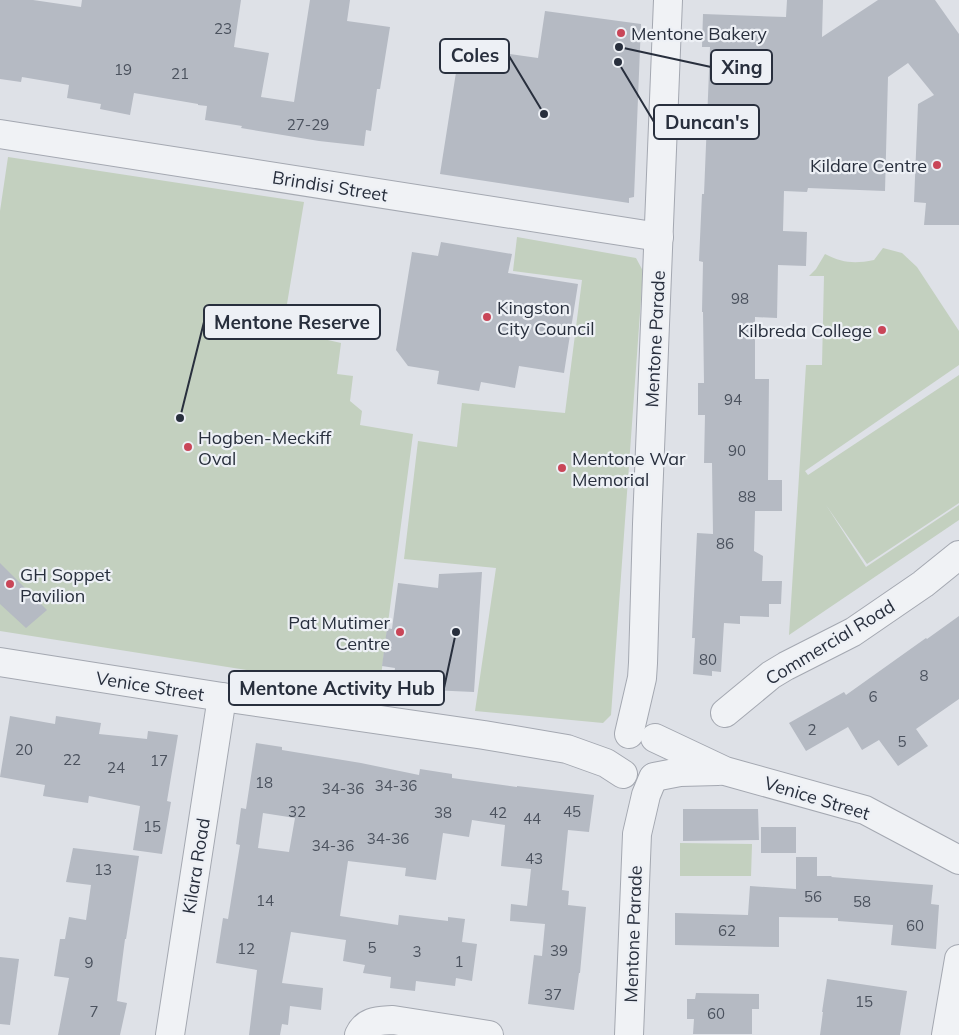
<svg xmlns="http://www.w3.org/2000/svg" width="959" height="1035" viewBox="0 0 959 1035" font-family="Mulish,sans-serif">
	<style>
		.green { fill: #c3d0bf }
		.building { fill: #b5bac3; fill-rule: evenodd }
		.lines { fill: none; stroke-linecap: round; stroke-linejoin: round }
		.minor-casing { stroke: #a4a8b1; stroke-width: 30 }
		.minor { stroke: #f0f2f5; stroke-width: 28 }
		.poi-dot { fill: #c94658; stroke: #edf0f5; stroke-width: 2 }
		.labels { text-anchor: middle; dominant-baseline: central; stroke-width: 4.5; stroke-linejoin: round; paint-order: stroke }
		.number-label { font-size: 15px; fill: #4b525e }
		.poi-label { font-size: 18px; fill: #282f3d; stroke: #edf0f5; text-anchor: start }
		.street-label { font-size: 18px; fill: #282f3d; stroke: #edf0f5 }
		.leader { fill: none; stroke: #282f3d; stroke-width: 2 }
		.callout-dot { fill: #282f3d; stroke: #edf0f5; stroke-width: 2 }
		.callout { fill: #edf0f5; stroke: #282f3d; stroke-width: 2 }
		.callout-label { font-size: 19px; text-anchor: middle; font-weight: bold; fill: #282f3d }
	</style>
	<rect width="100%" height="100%" fill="#dee1e7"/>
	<g class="green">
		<polygon points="8,157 304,202 286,310 306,335 341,343 337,374 353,376 350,401 362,411 360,425 413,434 379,691 0,631 0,211"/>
		<polygon points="517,237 636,258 643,271 611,715 603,723 475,711 496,568 404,559 418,441 457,447 462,403 565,413 582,280 513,271"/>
		<path d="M883,248l19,5 15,14 42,64v34l-154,106 3,4 151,-100v128l-92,61 -41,-59 40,62 93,-62v15l-170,115 17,-270h16l2,-89h-15l7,-7 9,-15c18,9 29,10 49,6z"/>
		<polygon points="680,843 752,844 751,876 680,876"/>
	</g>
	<g class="building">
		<polygon points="0,0 33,0 81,7 82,0 241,0 234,47 269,53 261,97 294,102 310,0 350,0 347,21 390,27 380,89 377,89 371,131 366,130 364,146 319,141 241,128 242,126 205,120 207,106 198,105 198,104 134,93 130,115 100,109 101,104 67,98 69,85 22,77 21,82 0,79"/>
		<polygon points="787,0 823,0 822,37 878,0 935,0 959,34 959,225 924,225 926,203 914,202 918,104 934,95 908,63 888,77 885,191 808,188 807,192 784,191 783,231 807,232 806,266 778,265 777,318 755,317 755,379 769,379 768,480 782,480 782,511 755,511 754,551 763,556 762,581 782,581 781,604 769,604 769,617 740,616 740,624 724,623 721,672 712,671 712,676 693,674 695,638 692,638 697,533 713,534 712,463 704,463 705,415 698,415 698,383 704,383 703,312 702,312 703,262 699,261 702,194 704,194 710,47 702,47 703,14 786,17"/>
		<polygon points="545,11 641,24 634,197 629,198 629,203 440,174 460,47 538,58"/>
		<polygon points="441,242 512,254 508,273 578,284 564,373 519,366 515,388 481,382 479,391 437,384 439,371 408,366 396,350 412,252 438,256"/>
		<polygon points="0,563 47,610 26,628 0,604"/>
		<polygon points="482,572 474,692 430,690 430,688 393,683 395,668 382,666 387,628 392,629 398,583 438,588 439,574"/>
		<polygon points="959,616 959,699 916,729 928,746 898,766 879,740 862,750 848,727 806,751 789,723 844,692 846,695 926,638 927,639"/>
		<polygon points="10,716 55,724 56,716 101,723 99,734 147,739 148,731 178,735 167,801 171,802 162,854 133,850 140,806 89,796 88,803 43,796 45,785 0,777"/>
		<path d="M256,743l26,4v3l79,13 58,12 1,-6 32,5v4l65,9v-1l77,9 -5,37 -21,-2 -6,60 7,1 -1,14 18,2 -6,66h-1l-5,37 -46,-6 6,-49 8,1 3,-32 -35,-3 1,-17 16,2 4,-37 -30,-3 4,-41 -33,-5 -3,17 -26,-4 -7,47 -31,-4 1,-8 -58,-7 -8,55 58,9 1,-10 49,6v-4l17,2 -3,23 15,2 -5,37 -16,-3 -1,8 -39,-5 -1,10 -25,-3 1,-11 -28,-4 2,-8 -22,-4 3,-21 -55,-8 -9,51 41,5 -2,22 -31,-4 -2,19 -6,-1 -2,11h-31l8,-65 -41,-7 7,-45 5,1 12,-74 -4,-1 5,-36 5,1zM263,813l32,5 -6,34 -31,-4z"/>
		<polygon points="683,809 758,809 759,840 683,841"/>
		<rect x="761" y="827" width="35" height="26"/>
		<polygon points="73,848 139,856 126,939 125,939 117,1001 127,1003 120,1035 58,1035 69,978 54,976 60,939 65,939 69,917 86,920 91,885 66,882"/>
		<polygon points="796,857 817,857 817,876 832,876 831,877 933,885 931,904 939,905 936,949 891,945 893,925 838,921 838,918 779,917 779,947 675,945 675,913 748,915 750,886 796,889"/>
		<polygon points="0,957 19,959 10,1025 0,1024"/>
		<polygon points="827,979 907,991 900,1035 820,1035 823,1012 822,1012"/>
		<polygon points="696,993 759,994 759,1009 752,1009 752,1034 693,1034 694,1019 687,1019 687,999 695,999"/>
	</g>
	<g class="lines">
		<defs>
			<g id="minor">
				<polyline points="0,134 659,237"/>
				<polyline points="0,662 222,697 484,735 567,749 606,763 623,774"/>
				<polyline points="725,713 771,675 786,666 853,632 923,584 959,555"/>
				<polyline points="629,734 642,678 643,663 647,524 668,0"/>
				<polyline points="655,738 725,771 865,810 959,860"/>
				<polyline points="654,777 680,772 718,771"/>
				<polyline points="170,1035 222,697"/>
				<path d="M359,1035c7,-15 20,-14 34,-15l96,15"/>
				<polyline points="629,1035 637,834 646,795 653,778"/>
				<polyline points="946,1035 959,959"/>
			</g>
		</defs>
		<use href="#minor" class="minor-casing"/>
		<use href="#minor" class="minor"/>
	</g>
	<g class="poi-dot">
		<circle cx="621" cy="33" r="5"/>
		<circle cx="937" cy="165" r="5"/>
		<circle cx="487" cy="317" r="5"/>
		<circle cx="882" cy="330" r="5"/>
		<circle cx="188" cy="447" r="5"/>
		<circle cx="562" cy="468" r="5"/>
		<circle cx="10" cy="584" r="5"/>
		<circle cx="400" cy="632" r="5"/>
	</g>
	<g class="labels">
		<g class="number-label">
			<text x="223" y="28">23</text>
			<text x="123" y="69">19</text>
			<text x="180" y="73">21</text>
			<text x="308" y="124">27-29</text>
			<text x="740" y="298">98</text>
			<text x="733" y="399">94</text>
			<text x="737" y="450">90</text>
			<text x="747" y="496">88</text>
			<text x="725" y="543">86</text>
			<text x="708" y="659">80</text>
			<text x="924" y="675">8</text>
			<text x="873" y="696">6</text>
			<text x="812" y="729">2</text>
			<text x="902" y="741">5</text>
			<text x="24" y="749">20</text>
			<text x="72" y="759">22</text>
			<text x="159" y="760">17</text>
			<text x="116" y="767">24</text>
			<text x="264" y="782">18</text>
			<text x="396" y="785">34-36</text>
			<text x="343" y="788">34-36</text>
			<text x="297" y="811">32</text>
			<text x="572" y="811">45</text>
			<text x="443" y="812">38</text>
			<text x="498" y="812">42</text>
			<text x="532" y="818">44</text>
			<text x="152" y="826">15</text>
			<text x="388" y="838">34-36</text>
			<text x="333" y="845">34-36</text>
			<text x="534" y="858">43</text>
			<text x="103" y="869">13</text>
			<text x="813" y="896">56</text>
			<text x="265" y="900">14</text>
			<text x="862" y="901">58</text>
			<text x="915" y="925">60</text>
			<text x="727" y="930">62</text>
			<text x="372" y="947">5</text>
			<text x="246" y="948">12</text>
			<text x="559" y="950">39</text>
			<text x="417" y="951">3</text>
			<text x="459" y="961">1</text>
			<text x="89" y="962">9</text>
			<text x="553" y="994">37</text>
			<text x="864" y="1001">15</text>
			<text x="94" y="1011">7</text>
			<text x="716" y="1013">60</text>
		</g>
		<g class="poi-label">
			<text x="631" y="33">Mentone Bakery</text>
			<text x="927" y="165" text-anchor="end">Kildare Centre</text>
			<text x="497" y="307">Kingston<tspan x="497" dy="21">City Council</tspan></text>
			<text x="872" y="330" text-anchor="end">Kilbreda College</text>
			<text x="198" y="437">Hogben-Meckiff<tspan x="198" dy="21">Oval</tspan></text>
			<text x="572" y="458">Mentone War<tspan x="572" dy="21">Memorial</tspan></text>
			<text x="20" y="574">GH Soppet<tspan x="20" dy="21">Pavilion</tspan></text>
			<text x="390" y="622" text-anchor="end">Pat Mutimer<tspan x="390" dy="21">Centre</tspan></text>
		</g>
		<g class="street-label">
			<text transform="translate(330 186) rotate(9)">Brindisi Street</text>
			<text transform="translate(655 339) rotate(-87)">Mentone Parade</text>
			<text transform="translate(830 642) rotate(-31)">Commercial Road</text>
			<text transform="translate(150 686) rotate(9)">Venice Street</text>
			<text transform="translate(817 798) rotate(17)">Venice Street</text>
			<text transform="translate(196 866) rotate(-81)">Kilara Road</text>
			<text transform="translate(633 934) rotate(-88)">Mentone Parade</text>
		</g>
	</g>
	<path class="leader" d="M544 114L509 56M619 47L711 67M618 62L654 122M180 418L204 322M456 632L444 688"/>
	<g class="callout-dot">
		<circle cx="544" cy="114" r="5"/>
		<circle cx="619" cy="47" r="5"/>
		<circle cx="618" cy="62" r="5"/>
		<circle cx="180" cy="418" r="5"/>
		<circle cx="456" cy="632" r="5"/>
	</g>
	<g class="callout">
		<rect x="440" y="39" width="69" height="34" rx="5"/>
		<rect x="711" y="50" width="61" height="34" rx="5"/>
		<rect x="654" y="105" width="105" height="34" rx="5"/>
		<rect x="204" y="305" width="176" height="34" rx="5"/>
		<rect x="229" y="671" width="215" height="34" rx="5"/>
	</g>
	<g class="callout-label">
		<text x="475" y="62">Coles</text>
		<text x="742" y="74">Xing</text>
		<text x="707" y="129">Duncan's</text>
		<text x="292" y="329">Mentone Reserve</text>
		<text x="337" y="695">Mentone Activity Hub</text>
	</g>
</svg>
